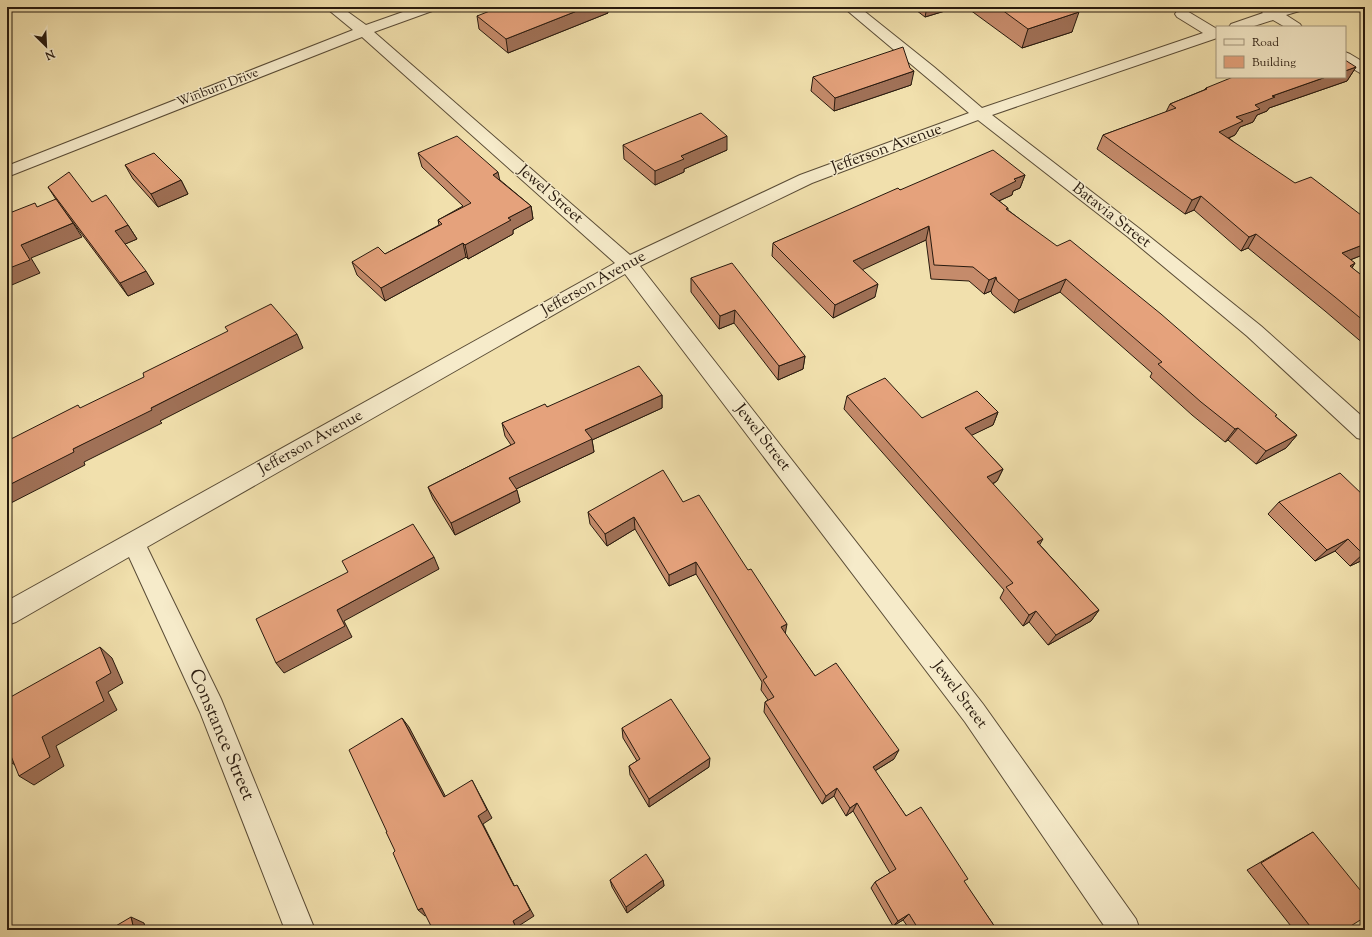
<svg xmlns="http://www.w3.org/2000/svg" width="1372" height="937" viewBox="0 0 1372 937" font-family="'Sorts Mill Goudy',serif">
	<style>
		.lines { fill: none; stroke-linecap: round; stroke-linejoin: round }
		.minor-casing { stroke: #5a4c36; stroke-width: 2 }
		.minor { fill: #f6ebca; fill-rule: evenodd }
		.wall { fill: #c58b6b; stroke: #281a0e }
		.shaded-wall { fill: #a07157; stroke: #281a0e }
		.building { fill: #e5a27c; stroke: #281a0e }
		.labels { text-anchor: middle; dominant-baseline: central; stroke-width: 3; stroke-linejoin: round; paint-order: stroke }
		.far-street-label { font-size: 13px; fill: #281a0e; stroke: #f6ebca }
		.street-label { font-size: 16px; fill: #281a0e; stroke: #f6ebca }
		.near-street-label { font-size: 19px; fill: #281a0e; stroke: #f6ebca }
	</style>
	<rect width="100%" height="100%" fill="#f1e0ad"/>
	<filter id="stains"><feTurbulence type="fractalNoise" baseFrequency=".005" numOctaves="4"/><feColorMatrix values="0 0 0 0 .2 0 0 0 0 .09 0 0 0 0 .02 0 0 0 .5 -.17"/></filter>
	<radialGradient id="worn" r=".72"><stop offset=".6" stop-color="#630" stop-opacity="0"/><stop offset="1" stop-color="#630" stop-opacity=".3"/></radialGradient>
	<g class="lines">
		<defs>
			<g id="minor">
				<polygon points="325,7 341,7 366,25 417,7 437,7 435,10 374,32 630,255 800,175 969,113 843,7 859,7 934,67 982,108 1203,33 1177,17 1175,14 1177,11 1182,10 1187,11 1217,29 1217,38 992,115 1140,229 1261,326 1365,419 1365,440 1357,438 1247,336 1128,237 978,120 812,183 640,266 983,704 1136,919 1140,930 1107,930 965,722 625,274 147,547 221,699 315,930 285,930 200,712 129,557 16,622 7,625 7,601 615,263 362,37 7,177 7,166 353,30"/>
				<polygon points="1260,7 1273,7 1276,9 1284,7 1305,7 1303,10 1286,15 1300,24 1302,27 1285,27 1273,20 1251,27 1229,27 1231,24 1263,13 1259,9"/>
				<polygon points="1345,52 1350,54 1365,63 1365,75 1360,73 1345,64"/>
			</g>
		</defs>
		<use href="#minor" class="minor-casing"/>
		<use href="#minor" class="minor"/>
	</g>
	<g class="wall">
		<polygon points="912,7 958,7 925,17"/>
		<polygon points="966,7 1071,7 1072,32 1022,48"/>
		<polygon points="608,13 508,53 479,29 477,16"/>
		<polygon points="1356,67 1347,81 1269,108 1267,111 1257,115 1253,122 1240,127 1235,135 1229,138 1365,254 1350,260 1355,263 1352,268 1365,278 1365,345 1325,311 1248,248 1241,251 1194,210 1185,214 1097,149 1103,135 1166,112 1170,104 1204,90 1206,88"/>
		<polygon points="910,68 911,85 834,111 811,91 813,77"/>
		<polygon points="623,145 727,150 684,169 684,172 655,185 624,159"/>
		<polygon points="418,153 500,180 531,206 533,219 513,230 513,234 468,259 466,257 385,301 357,275 352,262 385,254 439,225 438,220 463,206 422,167"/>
		<polygon points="125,165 181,180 188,194 158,207 133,179"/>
		<polygon points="1025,175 1020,188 1013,191 1012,195 999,201 1008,208 1008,210 1276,417 1297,435 1286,448 1256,464 1228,440 1225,442 1192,415 1150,377 1152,373 1060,292 1014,313 992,294 991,291 984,294 969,281 931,279 926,240 862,269 875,297 833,318 772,256 773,243 900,190"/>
		<polygon points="48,187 92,202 128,225 137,239 125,244 154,284 128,296 57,201"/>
		<polygon points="691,278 805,356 803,369 778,380 734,323 719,329 691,292"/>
		<polygon points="662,395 662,408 592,440 594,452 516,489 520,502 455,535 433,499 428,487 511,445 505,436 502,423 547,407"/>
		<polygon points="847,396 922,418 998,412 993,425 971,435 1003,469 997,481 993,484 1040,545 1099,610 1091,621 1048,645 1029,622 1023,626 1000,598 1004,590 844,409"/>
		<polygon points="1365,497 1365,559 1350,566 1335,551 1315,561 1268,514 1279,502"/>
		<polygon points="683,502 785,634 815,676 894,759 875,771 906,816 964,882 997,930 910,930 903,920 893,926 871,888 875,882 890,873 853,811 846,816 834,796 822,804 764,712 765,702 768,700 761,690 762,682 696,574 669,586 635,529 607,546 590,524 588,512"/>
		<polygon points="622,728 709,767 649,807 630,775 629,766 637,761 623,738"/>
		<polygon points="1313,832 1346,929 1347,930 1294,930 1247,870 1299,840"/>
		<polygon points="610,880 663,880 664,886 627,913 612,887"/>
	</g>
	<g class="shaded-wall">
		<polygon points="587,7 608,7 608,13 508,53 506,39"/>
		<polygon points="927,7 958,7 925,17"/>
		<polygon points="1079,12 1072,32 1022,48 1028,29"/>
		<polygon points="1356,67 1347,81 1269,108 1267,111 1257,115 1253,122 1240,127 1235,135 1212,145 1219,132 1236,117 1255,105 1272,96 1326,77 1345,77 1345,71"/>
		<polygon points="914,71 911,85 834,111 835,98"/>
		<polygon points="727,136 727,150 684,169 684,172 655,185 655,171 681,156"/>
		<polygon points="498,172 501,186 493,175"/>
		<polygon points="1025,175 1020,188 1013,191 1012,195 985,207 990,194 1014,179"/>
		<polygon points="181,180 188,194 158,207 151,194"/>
		<polygon points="1201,196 1194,210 1185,214 1192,200"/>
		<polygon points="531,206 533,219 513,230 513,234 468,259 465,245 508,218"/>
		<polygon points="73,223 82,237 31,258 40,273 7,287 7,269 21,245"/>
		<polygon points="128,225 137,239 123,245 115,231"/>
		<polygon points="929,226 926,240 851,275 853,261"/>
		<polygon points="1256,234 1248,248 1241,251 1249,237"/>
		<polygon points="463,243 466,257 385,301 381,288"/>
		<polygon points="1365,244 1365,254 1332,267 1342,253"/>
		<polygon points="1355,263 1345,277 1350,266"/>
		<polygon points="146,271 154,284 128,296 120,283"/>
		<polygon points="996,277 991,291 984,294 989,280"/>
		<polygon points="1066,279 1060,292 1014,313 1019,300"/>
		<polygon points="878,284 875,297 833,318 835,305"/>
		<polygon points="735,310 734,323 719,329 720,316"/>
		<polygon points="297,334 303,348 160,421 162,423 84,462 85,465 7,505 7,486 73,449 151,408"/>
		<polygon points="805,356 803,369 778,380 779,366"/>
		<polygon points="662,395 662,408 592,440 594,452 512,491 509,478 585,430"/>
		<polygon points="998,412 993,425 960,441 965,428"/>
		<polygon points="1238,428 1228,440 1225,442 1235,429"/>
		<polygon points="1297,435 1286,448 1256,464 1266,451"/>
		<polygon points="1003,469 997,481 981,490 987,477"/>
		<polygon points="517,490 520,502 455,535 451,523"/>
		<polygon points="634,517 635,529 607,546 605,534"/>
		<polygon points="1043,539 1036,551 1037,542"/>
		<polygon points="1348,539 1335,551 1315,561 1327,550"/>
		<polygon points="1365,553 1365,559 1350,566 1363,554"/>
		<polygon points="434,557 439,569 344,621 352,637 284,673 276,663 337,610"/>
		<polygon points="696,562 696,574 669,586 669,575"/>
		<polygon points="1099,610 1091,621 1048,645 1056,635"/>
		<polygon points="1036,611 1029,622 1023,626 1029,615"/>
		<polygon points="787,624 785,635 781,627"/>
		<polygon points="100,647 112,658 123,683 108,692 117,710 56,746 64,766 34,785 19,776 42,737"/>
		<polygon points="402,718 409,727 450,805 444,797"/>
		<polygon points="899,750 894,759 868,775 873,767"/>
		<polygon points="11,756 20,768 7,760 7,758"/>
		<polygon points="710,758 709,767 649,807 649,799"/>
		<polygon points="472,780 492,818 483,824 518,893 514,886 478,816"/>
		<polygon points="837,788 834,796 822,804 826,796"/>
		<polygon points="857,803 853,811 846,816 850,808"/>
		<polygon points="663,880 664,886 627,913 626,907"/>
		<polygon points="517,885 534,916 517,927 518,930 517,930 513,921"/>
		<polygon points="422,908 429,914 425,916 418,910"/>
		<polygon points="909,914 903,920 893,926 898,921"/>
		<polygon points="131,917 144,923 146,930 134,930"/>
	</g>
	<g class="building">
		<polygon points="500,7 587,7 506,39 477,16"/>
		<polygon points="998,7 1071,7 1079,12 1028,29"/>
		<polygon points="903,47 910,68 914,71 835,98 813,77"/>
		<polygon points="1345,60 1356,67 1345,71"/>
		<polygon points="1233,77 1326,77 1272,96 1275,97 1255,105 1260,109 1236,117 1243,121 1219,132 1295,183 1311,177 1365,218 1365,244 1342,253 1355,263 1350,266 1365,278 1365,322 1335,297 1256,234 1249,237 1201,196 1192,200 1103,135 1176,108 1170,104 1207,89 1206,88"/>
		<polygon points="701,113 727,136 681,156 684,159 655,171 623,145"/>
		<polygon points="457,136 498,172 493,175 531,206 508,218 511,220 465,245 463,243 381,288 352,262 378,247 385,254 442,224 438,220 471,203 418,153"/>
		<polygon points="993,150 1025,175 1014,179 1016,181 990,194 1008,208 1006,209 1057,246 1070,240 1161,314 1277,415 1275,416 1297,435 1266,451 1238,428 1235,429 1201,402 1158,364 1162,362 1066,279 1019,300 997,281 996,277 989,280 973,267 934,265 929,226 853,261 878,284 835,305 773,243 898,188 900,190"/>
		<polygon points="154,153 181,180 151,194 125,165"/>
		<polygon points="69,172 92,202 106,195 128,225 115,231 146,271 120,283 48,187"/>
		<polygon points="56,199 73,223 21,245 30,260 7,269 7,214 35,203 37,207"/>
		<polygon points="732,263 805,356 779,366 735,310 720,316 691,278"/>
		<polygon points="271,304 297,334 151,408 152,410 73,449 74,452 7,486 7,441 78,405 80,408 144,377 143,373 228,331 225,327"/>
		<polygon points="639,366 662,395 585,430 592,439 509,478 517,490 451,523 428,487 515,443 502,423 545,404 547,407"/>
		<polygon points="885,378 922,418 977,391 998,412 965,428 1003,469 987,477 1043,539 1037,542 1099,610 1056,635 1036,611 1029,615 1006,587 1013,583 847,396"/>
		<polygon points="663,470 683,502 699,495 748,570 751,569 787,624 781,627 815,676 836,663 899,750 873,767 906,816 921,807 968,879 964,881 997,930 919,930 909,914 898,921 875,882 896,869 857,803 850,808 837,788 826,796 765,702 774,697 763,680 767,677 696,562 669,575 634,517 605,534 588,512"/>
		<polygon points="1340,473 1365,497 1365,553 1363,554 1348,539 1327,550 1279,502"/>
		<polygon points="413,524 434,557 337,610 345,626 276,663 256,619 348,572 342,561"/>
		<polygon points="100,647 111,673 96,682 104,701 42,737 50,757 19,776 11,756 7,758 7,699"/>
		<polygon points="671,699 710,758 649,799 629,766 640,759 622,728"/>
		<polygon points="402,718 444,797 472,780 487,810 478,816 514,886 517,885 530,910 513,921 517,930 433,930 422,908 418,910 393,853 395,851 386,832 387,832 349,750"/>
		<polygon points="1313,832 1365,896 1365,917 1346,929 1347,930 1313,930 1261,863"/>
		<polygon points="646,854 663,880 626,907 610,880"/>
		<polygon points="131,917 134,930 109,930"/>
	</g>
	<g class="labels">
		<g class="far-street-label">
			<text transform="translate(218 88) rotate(-21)">Winburn Drive</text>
		</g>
		<g class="street-label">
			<text transform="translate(887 149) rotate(-20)">Jefferson Avenue</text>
			<text transform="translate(550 195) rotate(41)">Jewel Street</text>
			<text transform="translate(1111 216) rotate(38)">Batavia Street</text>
			<text transform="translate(594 284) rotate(-29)">Jefferson Avenue</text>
			<text transform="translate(762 438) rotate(52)">Jewel Street</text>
			<text transform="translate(311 443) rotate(-29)">Jefferson Avenue</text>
			<text transform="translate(959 695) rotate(53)">Jewel Street</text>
		</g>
		<g class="near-street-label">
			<text transform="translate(221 735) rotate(67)">Constance Street</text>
		</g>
	</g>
	<rect width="1372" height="937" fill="none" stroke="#f1e0ad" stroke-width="24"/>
	<rect x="8" y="8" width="1356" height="921" fill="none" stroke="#281a0e" stroke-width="2"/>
	<rect x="12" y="12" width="1348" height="913" fill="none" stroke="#281a0e"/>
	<rect x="1216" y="26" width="130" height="52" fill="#f6ebca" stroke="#a4977f"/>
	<rect x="1224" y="39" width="20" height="6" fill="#f6ebca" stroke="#a4977f"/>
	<text x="1252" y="46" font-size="12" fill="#281a0e">Road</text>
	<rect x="1224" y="56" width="20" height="12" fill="#e5a27c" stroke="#a4977f"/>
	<text x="1252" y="66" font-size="12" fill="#281a0e">Building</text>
	<g transform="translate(46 46) rotate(156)" stroke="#f6ebca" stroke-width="3" paint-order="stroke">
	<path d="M0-3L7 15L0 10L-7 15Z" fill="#281a0e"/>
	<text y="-6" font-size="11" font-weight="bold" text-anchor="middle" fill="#281a0e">N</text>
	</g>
	<rect width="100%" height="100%" filter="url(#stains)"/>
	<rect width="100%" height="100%" fill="url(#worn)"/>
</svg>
